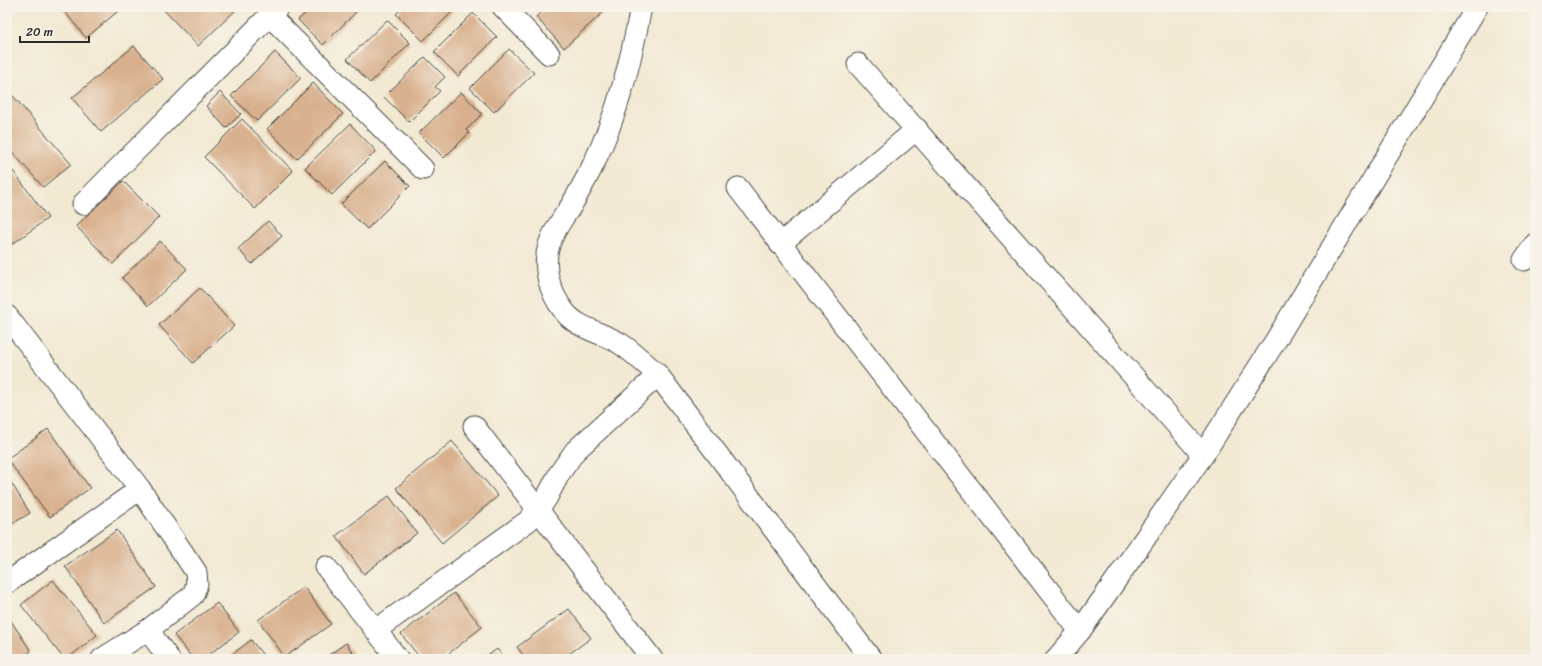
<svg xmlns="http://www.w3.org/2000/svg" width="1542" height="666" viewBox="0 0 1542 666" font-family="Sriracha,sans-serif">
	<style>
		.building { fill: #d8b08d }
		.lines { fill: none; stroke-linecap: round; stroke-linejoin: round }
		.minor-casing { stroke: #494844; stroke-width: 23 }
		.minor { stroke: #fff; stroke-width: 21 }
	</style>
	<rect width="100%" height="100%" fill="#f7f3e8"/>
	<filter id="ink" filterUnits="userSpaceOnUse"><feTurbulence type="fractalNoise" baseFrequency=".025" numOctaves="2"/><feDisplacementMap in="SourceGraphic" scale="8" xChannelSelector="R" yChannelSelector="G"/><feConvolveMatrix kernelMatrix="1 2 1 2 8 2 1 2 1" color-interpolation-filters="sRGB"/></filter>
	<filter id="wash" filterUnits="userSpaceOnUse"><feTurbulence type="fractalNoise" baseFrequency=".012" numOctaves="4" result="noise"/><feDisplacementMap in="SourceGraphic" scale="16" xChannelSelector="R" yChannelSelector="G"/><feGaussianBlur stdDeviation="0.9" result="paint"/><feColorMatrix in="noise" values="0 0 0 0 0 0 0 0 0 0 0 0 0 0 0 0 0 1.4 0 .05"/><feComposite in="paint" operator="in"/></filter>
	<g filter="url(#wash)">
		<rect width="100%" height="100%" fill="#f2e9d3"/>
		<g id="blocks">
			<g class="building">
				<polygon points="61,7 123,7 86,38"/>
				<polygon points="161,7 239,7 198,46"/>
				<polygon points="312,7 361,7 323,45 298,20"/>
				<polygon points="403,7 457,7 423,41 396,14"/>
				<polygon points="548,7 609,7 564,48 536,17"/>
				<polygon points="473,13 497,37 458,76 434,52"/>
				<polygon points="387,20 410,43 370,83 347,59"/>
				<polygon points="134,46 163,79 101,132 72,98"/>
				<polygon points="509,49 534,73 494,112 470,88"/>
				<polygon points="275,52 301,78 257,121 231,96"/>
				<polygon points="425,57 445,77 435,87 440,91 409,122 384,97"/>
				<polygon points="313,83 343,114 297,159 267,129"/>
				<polygon points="8,90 71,164 43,187 7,146"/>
				<polygon points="220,92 241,114 226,128 206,106"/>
				<polygon points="461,92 482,114 466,130 469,133 444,158 419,133"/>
				<polygon points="242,119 293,171 255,209 204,157"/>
				<polygon points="350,124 376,151 332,195 305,168"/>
				<polygon points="385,161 410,186 367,229 341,204"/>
				<polygon points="13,171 48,218 7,248 7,176"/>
				<polygon points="123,181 159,217 113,264 76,226"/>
				<polygon points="268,221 282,236 252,264 238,249"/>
				<polygon points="160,241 187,269 148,306 122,278"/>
				<polygon points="200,288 234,326 193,363 159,325"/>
				<polygon points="48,429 90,488 50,517 7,459"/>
				<polygon points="452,441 498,496 442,543 396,488"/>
				<polygon points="7,476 30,513 7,527"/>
				<polygon points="389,496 417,533 364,574 336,536"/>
				<polygon points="117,530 156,587 104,623 65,566"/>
				<polygon points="53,580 97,635 67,659 64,659 21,605"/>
				<polygon points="304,587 331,624 285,657 258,620"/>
				<polygon points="454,593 482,627 442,659 421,659 401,634"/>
				<polygon points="217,603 239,632 203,659 193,659 174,635"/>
				<polygon points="569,609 591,638 562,659 526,659 517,647"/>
				<polygon points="7,615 31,651 19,659 7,659"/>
				<polygon points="251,640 266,659 226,659"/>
				<polygon points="346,643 357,659 323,659"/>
				<polygon points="497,649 505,659 483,659"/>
			</g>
		</g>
	</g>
	<g filter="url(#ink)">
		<use href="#blocks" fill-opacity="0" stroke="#494844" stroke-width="1"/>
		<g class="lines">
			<defs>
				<g id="minor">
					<polyline points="503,7 549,54"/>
					<path d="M641,7c-10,54 -23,106 -47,156 -7,15 -15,29 -23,43 -8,12 -18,25 -22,39 -7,23 1,48 15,66 12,17 39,22 57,33 13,9 25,20 37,31l213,284"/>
					<polyline points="269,15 423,169"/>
					<polyline points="858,64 1203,455"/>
					<polyline points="738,188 1080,631"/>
					<polyline points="83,204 278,7"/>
					<polyline points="780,244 917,129"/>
					<polyline points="1524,260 1535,244"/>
					<polyline points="7,316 140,489 196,572 197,584 193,595 148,630 102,659"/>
					<polyline points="474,426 652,659"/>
					<polyline points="326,567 398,659"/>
					<polyline points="7,583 140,489"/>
					<polyline points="148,630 169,659"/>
					<polyline points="376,630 528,521 546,499 559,474 575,451 658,375"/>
					<polyline points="1056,659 1080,631 1109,590 1203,455 1276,340 1477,7"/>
				</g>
			</defs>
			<use href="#minor" class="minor-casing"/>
			<use href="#minor" class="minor"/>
		</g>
	</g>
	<rect width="1542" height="666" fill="none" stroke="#f7f3e8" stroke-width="24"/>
	<path d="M20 36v6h69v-6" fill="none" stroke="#2b2b2b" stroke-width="2"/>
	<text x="26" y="36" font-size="12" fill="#2b2b2b" stroke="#f7f3e8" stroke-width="3" paint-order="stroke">20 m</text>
</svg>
